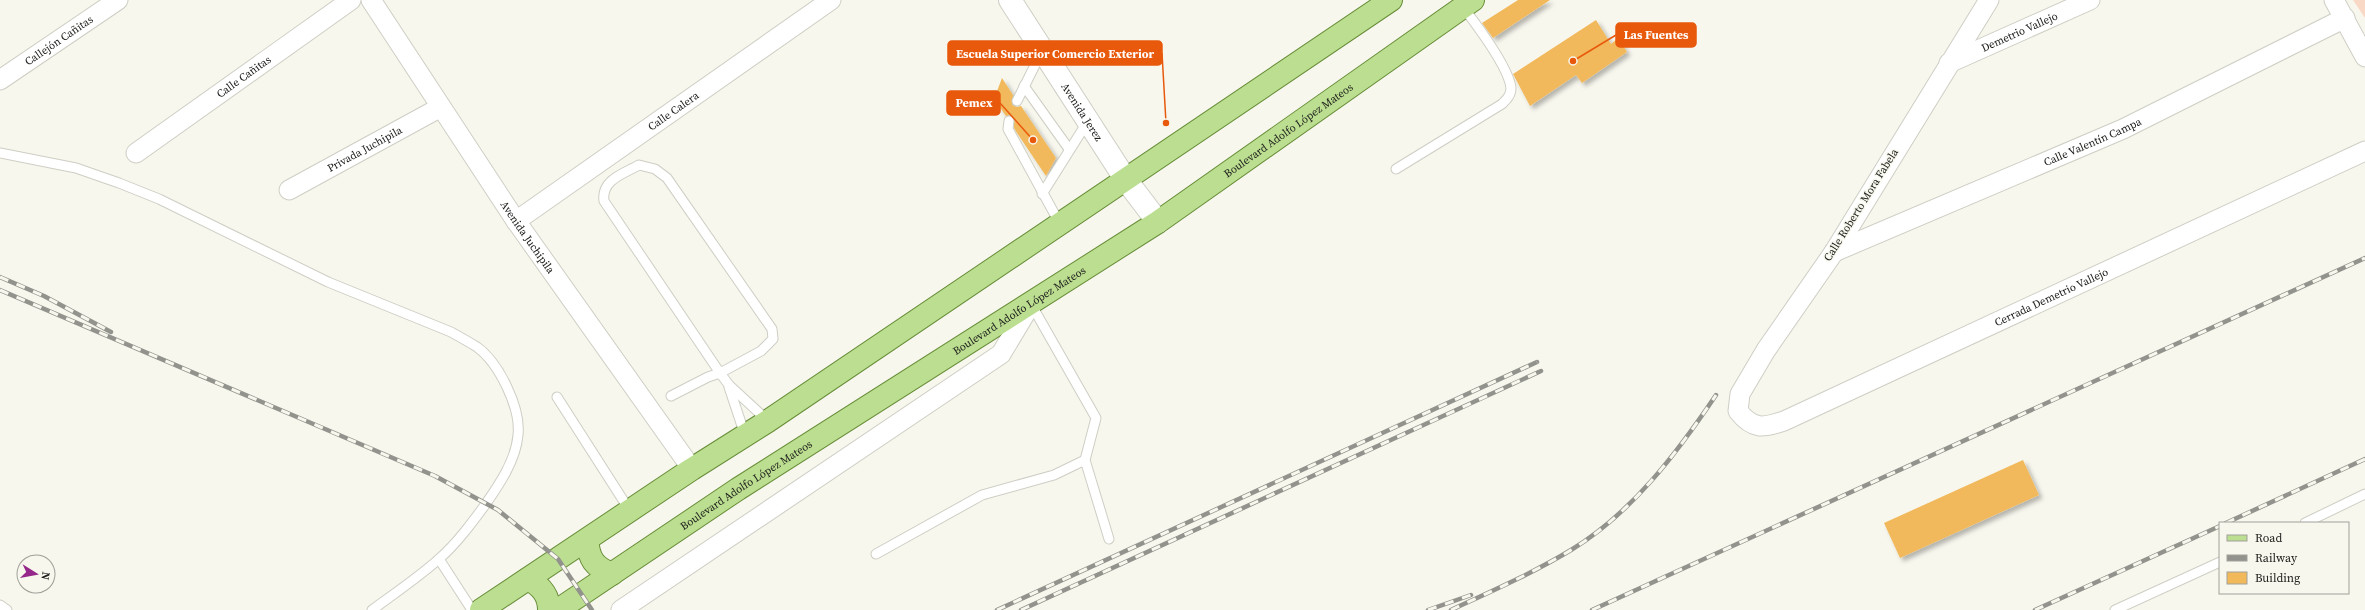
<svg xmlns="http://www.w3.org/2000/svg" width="2365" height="610" viewBox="0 0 2365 610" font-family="'Source Serif 4',serif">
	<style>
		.green { fill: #f9d9c6 }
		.building { fill: #f2b95b; filter: url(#shadow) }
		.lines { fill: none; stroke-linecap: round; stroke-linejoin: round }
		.service-casing { stroke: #cecec5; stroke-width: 11 }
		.minor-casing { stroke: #cecec5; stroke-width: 21 }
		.tertiary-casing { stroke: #cecec5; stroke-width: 24 }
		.primary-casing { stroke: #688d38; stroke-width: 24 }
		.service { stroke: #fff; stroke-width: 9 }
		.minor { stroke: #fff; stroke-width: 19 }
		.tertiary { stroke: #fff; stroke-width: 22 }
		.primary { stroke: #bbde90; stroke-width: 22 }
		.rail-casing { stroke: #93938d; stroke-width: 4.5 }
		.rail { stroke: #f7f7ee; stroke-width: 3; stroke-dasharray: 9; stroke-linecap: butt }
		.labels { text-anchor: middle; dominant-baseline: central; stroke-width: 3; stroke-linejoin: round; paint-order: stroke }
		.street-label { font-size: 11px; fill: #20201d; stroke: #f7f7ee }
		.leader { fill: none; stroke: #e8590c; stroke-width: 1.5 }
		.callout-dot { fill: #e8590c; stroke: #f7f7ee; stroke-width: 1.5 }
		.callout { fill: #e8590c; stroke: #e8590c; stroke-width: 1.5 }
		.callout-label { font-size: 12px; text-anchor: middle; font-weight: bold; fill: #fff }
	</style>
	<defs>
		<filter id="shadow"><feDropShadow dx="3.5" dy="3.5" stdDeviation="2" flood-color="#0004"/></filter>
	</defs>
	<rect width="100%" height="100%" fill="#f7f7ee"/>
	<polygon class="green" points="2353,0 2365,0 2365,18"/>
	<g class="building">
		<polygon points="1518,0 1550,0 1493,38 1482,23"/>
		<polygon points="1596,20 1611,44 1618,38 1627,52 1582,83 1576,75 1530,106 1513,74"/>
		<polygon points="1002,78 1013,95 1012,105 1017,107 1021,106 1056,158 1046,176 1017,133 1014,128 1014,118 1010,115 1006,116 994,99"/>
		<polygon points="2023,460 2039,495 1900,558 1884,523"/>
	</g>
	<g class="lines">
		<defs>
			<g id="service">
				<polyline points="1024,86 1069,149"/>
				<polyline points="1017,101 1042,51"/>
				<polyline points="1009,121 1008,129 1060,224"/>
				<path d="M0,153l76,15 43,15 40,16 169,83 123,50c9,5 18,10 26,15 22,16 44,61 41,88 -2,25 -19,50 -33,70 -14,19 -28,38 -45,53 -21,19 -45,35 -68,52"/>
				<path d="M1396,169l106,-65c5,-5 9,-9 9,-16 -2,-20 -35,-64 -48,-81"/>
				<polyline points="1042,194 1088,121"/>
				<polyline points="1031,304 1096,418 1085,460"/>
				<polyline points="729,387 745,435"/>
				<path d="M671,396l37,-19 12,-4 -116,-172c-3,-21 19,-27 35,-36l16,4 12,9 105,151 1,10 -12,12 -41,22 9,12 39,36"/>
				<polyline points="557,397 630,511"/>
				<polyline points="2305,523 2365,494"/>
				<polyline points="876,554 982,495 1054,475 1085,460 1109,539"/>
				<polyline points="439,559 472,610"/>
				<polyline points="0,605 7,610"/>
				<polyline points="2115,610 2220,562"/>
			</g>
			<g id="minor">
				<path id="s1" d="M371,0l145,221 176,248"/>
				<path id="s2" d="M1989,0l-155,252 -68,98 -26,44 -2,17c15,19 25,17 46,10l581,-270"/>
				<polyline points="2334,0 2365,57"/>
				<path id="s3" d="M1949,63l141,-63"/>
				<path id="s4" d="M0,80l118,-80"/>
				<path id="s5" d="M136,153l215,-153"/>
				<path id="s6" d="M289,190l152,-83"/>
				<path id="s7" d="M516,221l315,-221"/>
				<path id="s8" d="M1834,252l289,-123 222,-111"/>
				<polyline points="621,610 1001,354 1031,304"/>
			</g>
			<g id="tertiary">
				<path id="s9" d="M1010,0l116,180 32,42"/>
			</g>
			<g id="primary">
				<path d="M587,540c2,19 7,27 25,34"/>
				<path d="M528,579c13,7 21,16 21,31"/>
				<polyline points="481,610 692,469 768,421 1391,0"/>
				<path id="s10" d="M558,610l180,-121 420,-267 315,-222"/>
			</g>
		</defs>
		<use href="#service" class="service-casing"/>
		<use href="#minor" class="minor-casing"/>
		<use href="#tertiary" class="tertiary-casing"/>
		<use href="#primary" class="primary-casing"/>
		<use href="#service" class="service"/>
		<use href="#minor" class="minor"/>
		<use href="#tertiary" class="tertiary"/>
		<use href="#primary" class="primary"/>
		<defs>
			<g id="rail">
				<polyline points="0,277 44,296 111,332"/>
				<polyline points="0,290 435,476 498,510 558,559 592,610"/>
				<polyline points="2226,523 2365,459"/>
				<polyline points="997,610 1537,362"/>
				<polyline points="1021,610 1541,371"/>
				<polyline points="1428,610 1471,595"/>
				<path d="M1451,610c41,-19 82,-37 120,-60 61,-37 106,-97 145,-155"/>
				<polyline points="1592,610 2365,258"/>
				<polyline points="2035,610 2220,526"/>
			</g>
		</defs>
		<use href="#rail" class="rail-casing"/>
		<use href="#rail" class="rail"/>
	</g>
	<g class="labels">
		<g class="street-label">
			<text stroke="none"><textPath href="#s3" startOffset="77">Demetrio Vallejo</textPath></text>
			<text stroke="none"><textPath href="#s4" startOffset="71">Callejón Cañitas</textPath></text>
			<text stroke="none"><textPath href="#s5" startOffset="132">Calle Cañitas</textPath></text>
			<text stroke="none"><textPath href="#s7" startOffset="192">Calle Calera</textPath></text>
			<text stroke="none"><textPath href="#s9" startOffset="133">Avenida Jerez</textPath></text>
			<text stroke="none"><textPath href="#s10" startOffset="874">Boulevard Adolfo López Mateos</textPath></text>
			<text stroke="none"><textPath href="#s8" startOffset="281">Calle Valentín Campa</textPath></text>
			<text stroke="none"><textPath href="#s6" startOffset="86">Privada Juchipila</textPath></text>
			<text transform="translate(1861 205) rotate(-58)">Calle Roberto Mora Fabela</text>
			<text stroke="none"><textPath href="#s1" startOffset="284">Avenida Juchipila</textPath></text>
			<text stroke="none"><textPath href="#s2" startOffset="830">Cerrada Demetrio Vallejo</textPath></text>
			<text stroke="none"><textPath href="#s10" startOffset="550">Boulevard Adolfo López Mateos</textPath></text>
			<text stroke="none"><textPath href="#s10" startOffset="226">Boulevard Adolfo López Mateos</textPath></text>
		</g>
	</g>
	<path class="leader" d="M1573 61L1616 35M1166 123L1162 53M1033 140L1000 103"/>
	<g class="callout-dot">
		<circle cx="1573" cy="61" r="4"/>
		<circle cx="1166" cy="123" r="4"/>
		<circle cx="1033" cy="140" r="4"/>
	</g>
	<g class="callout">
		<rect x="1616" y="23" width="80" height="24" rx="4"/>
		<rect x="948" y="41" width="214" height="24" rx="4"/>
		<rect x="947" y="91" width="53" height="24" rx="4"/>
	</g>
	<g class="callout-label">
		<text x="1656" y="39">Las Fuentes</text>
		<text x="1055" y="58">Escuela Superior Comercio Exterior</text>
		<text x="974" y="107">Pemex</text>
	</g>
	<rect x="2219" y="522" width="130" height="72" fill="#f7f7ee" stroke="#a1a19a"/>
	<rect x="2227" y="535" width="20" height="6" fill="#bbde90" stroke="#a1a19a"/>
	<text x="2255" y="542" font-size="12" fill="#20201d">Road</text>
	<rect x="2227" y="555" width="20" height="6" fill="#93938d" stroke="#a1a19a"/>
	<text x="2255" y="562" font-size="12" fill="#20201d">Railway</text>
	<rect x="2227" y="572" width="20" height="12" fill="#f2b95b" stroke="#a1a19a"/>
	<text x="2255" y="582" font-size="12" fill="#20201d">Building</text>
	<g transform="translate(36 574) rotate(101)"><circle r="19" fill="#f7f7ee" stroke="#a1a19a"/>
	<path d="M0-3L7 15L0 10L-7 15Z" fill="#95288a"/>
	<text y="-6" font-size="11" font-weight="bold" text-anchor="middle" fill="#20201d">N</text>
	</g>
</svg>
